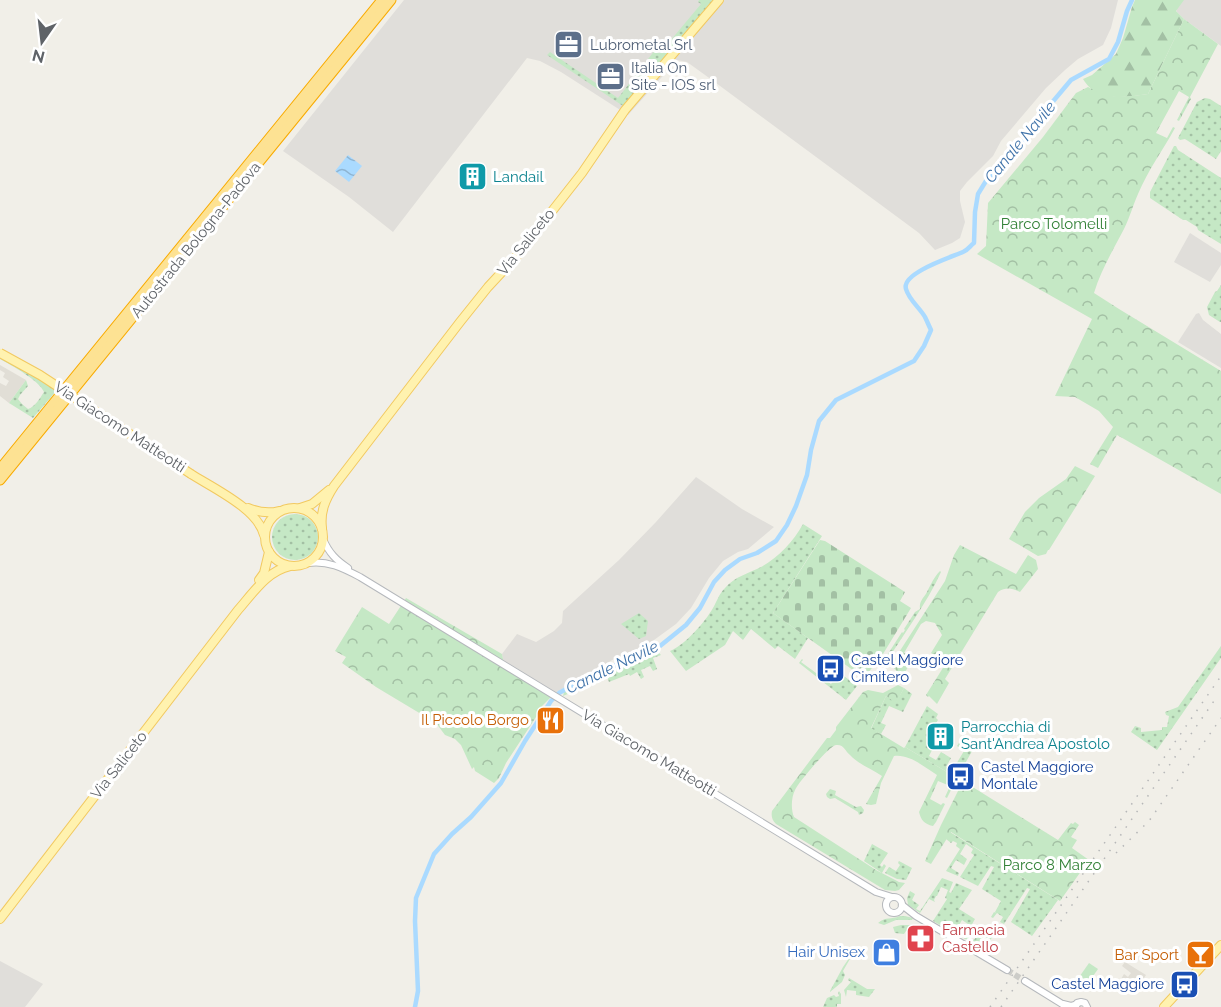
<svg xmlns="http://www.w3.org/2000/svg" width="1221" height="1007" viewBox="0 0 1221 1007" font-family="Raleway,sans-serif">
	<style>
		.industrial { fill: #e0deda }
		.education { fill: #e1ded6 }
		.grass { fill: url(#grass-dots) }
		.forest { fill: url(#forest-firs) }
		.cemetery { fill: url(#cemetery-stones) }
		.park { fill: url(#park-crowns) }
		.pitch { fill: #c5e8c5 }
		.water { fill: url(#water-waves) }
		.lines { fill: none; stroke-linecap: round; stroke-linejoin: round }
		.canal { stroke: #aadaff; stroke-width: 4.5 }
		.minor-tunnel { stroke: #ccccc8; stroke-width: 6; stroke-dasharray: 6 3; stroke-linecap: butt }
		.minor-casing { stroke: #b5b8bc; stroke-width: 8 }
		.major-casing { stroke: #f2c960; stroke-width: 10 }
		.highway-casing { stroke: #f9ab00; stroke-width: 11 }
		.minor { stroke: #fff; stroke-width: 6 }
		.major { stroke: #fff2af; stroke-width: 8 }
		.highway { stroke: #fde293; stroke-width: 9 }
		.rail { stroke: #b6b7b8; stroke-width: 1.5; stroke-dasharray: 1.5 8; stroke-linecap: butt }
		.major-bridge-casing { stroke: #f2c960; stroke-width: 10; stroke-linecap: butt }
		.major-bridge { stroke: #fff2af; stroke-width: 8 }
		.labels { text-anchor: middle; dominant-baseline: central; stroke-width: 6; stroke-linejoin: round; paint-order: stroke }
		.service-label { font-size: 15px; fill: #4e5e75; stroke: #fff; text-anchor: start }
		.culture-label { font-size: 15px; fill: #0d838f; stroke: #fff; text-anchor: start }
		.park-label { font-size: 15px; fill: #348238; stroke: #fff }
		.street-label { font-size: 15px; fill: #5f6368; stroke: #fff }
		.transit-label { font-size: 15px; fill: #164399; stroke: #fff; text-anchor: start }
		.food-label { font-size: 15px; fill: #c56008; stroke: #fff; text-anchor: end }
		.health-label { font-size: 15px; fill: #be3a42; stroke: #fff; text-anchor: start }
		.shop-label { font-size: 15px; fill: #366cbe; stroke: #fff; text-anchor: end }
		.water-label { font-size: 16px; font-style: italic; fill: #4174aa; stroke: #fff }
	</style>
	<defs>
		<pattern id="grass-dots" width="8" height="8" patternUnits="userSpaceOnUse" patternTransform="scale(1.5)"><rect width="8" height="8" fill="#c5e8c5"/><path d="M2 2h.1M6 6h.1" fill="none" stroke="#a3c0a4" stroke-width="1.8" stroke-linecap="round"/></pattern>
		<pattern id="forest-firs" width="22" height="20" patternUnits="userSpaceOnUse" patternTransform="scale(1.5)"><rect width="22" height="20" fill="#c5e8c5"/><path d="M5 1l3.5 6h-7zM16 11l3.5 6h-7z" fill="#a3c0a4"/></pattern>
		<pattern id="cemetery-stones" width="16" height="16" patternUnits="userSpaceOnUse" patternTransform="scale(1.5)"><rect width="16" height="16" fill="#c5e8c5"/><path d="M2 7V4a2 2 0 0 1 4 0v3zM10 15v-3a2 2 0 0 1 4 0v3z" fill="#a3c0a4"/></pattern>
		<pattern id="park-crowns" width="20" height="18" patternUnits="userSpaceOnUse" patternTransform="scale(1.5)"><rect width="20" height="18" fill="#c5e8c5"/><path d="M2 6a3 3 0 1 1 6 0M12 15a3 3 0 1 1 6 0" fill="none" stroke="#a3c0a4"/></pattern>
		<pattern id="water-waves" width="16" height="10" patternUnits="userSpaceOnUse" patternTransform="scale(1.5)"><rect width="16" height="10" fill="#aadaff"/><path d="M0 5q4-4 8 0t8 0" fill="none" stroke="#8eb4d2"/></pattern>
	</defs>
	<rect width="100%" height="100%" fill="#f1efe8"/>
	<g class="industrial">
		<polygon points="404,0 1118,0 1111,28 1103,45 1078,59 1065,70 1046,88 1001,141 993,156 967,182 960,191 960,201 965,222 960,238 952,243 935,250 919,233 712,80 687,62 677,60 628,115 561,72 540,61 527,58 393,232 349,197 283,151"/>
		<polygon points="1173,0 1221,0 1221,46 1184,19 1177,12"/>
		<polygon points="1190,233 1221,253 1221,265 1210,282 1174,262"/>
		<polygon points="1199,313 1203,320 1221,334 1221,368 1178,342 1196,314"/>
		<polygon points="696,477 742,509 774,527 748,549 738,552 723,561 709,578 691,608 676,624 643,648 614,659 555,693 504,664 502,654 517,634 536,642 554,631 562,623 563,611 619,560 656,522"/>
		<polygon points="0,961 43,984 25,1007 0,1007"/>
	</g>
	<g class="education">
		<polygon points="0,365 26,380 9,403 0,396 0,383 6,386 9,381 3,377 5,373 0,370"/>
		<polygon points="1125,962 1146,975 1134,994 1118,984 1124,974 1128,977 1131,973 1122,966"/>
	</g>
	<g class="grass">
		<polygon points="699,0 715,0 623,106 547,55 550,52 618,98 655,50 660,53 701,4 698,2"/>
		<polygon points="1205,98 1210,99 1221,106 1221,151 1216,159 1185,139 1180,140 1178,138 1197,102"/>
		<polygon points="1174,146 1176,146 1178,150 1221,178 1221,244 1198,230 1197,227 1186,220 1183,220 1150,198 1150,192"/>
		<polygon points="1221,285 1221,322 1220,322 1209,315 1207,307 1215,292 1217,291"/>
		<path d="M0,356l57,34 -24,28 -24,-15 17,-23 2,6 -8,9 -2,4 4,5 6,5c7,-2 12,-11 16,-17 -4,-11 -33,-27 -44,-33z"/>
		<circle cx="295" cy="537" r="23"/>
		<path d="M803,524l19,12 -49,77 35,25 -13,21 -17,-13 -3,3 -24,-20 -8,11 -10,-9 -8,14 -39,26 -16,-20c15,-6 35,-29 43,-43 4,-7 6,-14 12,-20 9,-11 24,-15 36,-21 18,-10 32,-25 42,-43z"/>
		<path d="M940,571l1,1c-14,31 -38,63 -56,92l-1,-4 18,-28 1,1 2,-3 -1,-1 11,-17 5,-3c-1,-8 3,-10 7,-17 4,-8 7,-15 13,-21z"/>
		<polygon points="639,613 648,621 646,636 639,639 621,624"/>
		<polygon points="1221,646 1221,658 1157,750 1131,732 1135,726 1141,728 1141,732 1162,730 1162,727 1167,727 1169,716 1166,715 1165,712 1178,707"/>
		<polygon points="657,651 661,655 653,658 657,669 653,671 650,666 641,670 644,677 641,679 637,672 630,676 629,674 609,682 607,677 563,696 564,692"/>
		<polygon points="802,659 803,660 801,662 831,684 840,673 857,686 846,700 799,663"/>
		<polygon points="904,688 912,694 903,712 889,706 881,723 886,725 881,734 871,729 886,696 896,702"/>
		<polygon points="927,706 938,714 936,718 938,720 926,738 935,744 929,756 936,760 941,752 951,758 946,767 952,771 964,751 957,746 964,735 976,744 957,778 905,747"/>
		<polygon points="830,789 836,791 835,795 856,807 861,806 864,810 863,813 859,815 858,812 835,798 830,799 827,797 826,794"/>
		<polygon points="950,832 1058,900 1032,936 1011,922 1030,889 1027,888 1004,924 1000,922 1003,917 997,913 993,918 991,917 994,912 996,913 995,912 1001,901 982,889 994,867 991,866 978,886 960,877 974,855 971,853 973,849 966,844 960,854 967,859 964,865 956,860 951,868 959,873 958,876 946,871 960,849 956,846 957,843 953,841 951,843 946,839"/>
		<polygon points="872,844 888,853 880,865 882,867 884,864 886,866 882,873 864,861"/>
		<polygon points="899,861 912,868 906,880 897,879 885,873 889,867 896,871 900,865 898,863"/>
		<polygon points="942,878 953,882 949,892 951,893 956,883 972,890 959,909 975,919 971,926 962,920 958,927 966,932 965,933 968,935 972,931 974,933 971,938 974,940 983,927 994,934 984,951 968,942 969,941 933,921 947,899 945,898 948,890 941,887 937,896 936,896 934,900 935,902 929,899 920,913 908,905 907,898 910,891 915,894 912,900 919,905 916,909 920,911"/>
		<path d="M900,916h5l8,2 -1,2h-16l-12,5 -6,-2c9,-7 12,-3 22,-7z"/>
		<polygon points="901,925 912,925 925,930 921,937 910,931 906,931 904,934 895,933 893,927"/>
		<polygon points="858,945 843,971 845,975 842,982 830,992 830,991 843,967"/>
		<polygon points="849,978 867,989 875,989 869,997 856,995 856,991 847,990 846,997 844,990 851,982 848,980"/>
		<polygon points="839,991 841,994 841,1004 837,1004 837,1007 823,1007 827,998 834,995 836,997 839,996 838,993"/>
	</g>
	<path class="forest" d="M1135,0h49l-8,11 8,8 -36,75c-22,3 -51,9 -65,-15l9,-4 24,-21 7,-16 9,-31z"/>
	<polygon class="cemetery" points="820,540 825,541 905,592 900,601 911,608 883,654 864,678 773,613"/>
	<g class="park">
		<path d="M1184,19l34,25 -28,53 1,2 -12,22 -2,-1 12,-23 -10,-6 -23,42 11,5 6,-11 2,1c-12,22 -27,42 -37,66 -5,11 -8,23 -14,35 -11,21 -23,41 -30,64l25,16 102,62v123l-104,-59 -19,33 -8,-4 23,-37 -14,-16 -24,-14 -20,-1 37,-77 -115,-65 9,-8 2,-43 55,-66 33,-44 12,-6c24,13 35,10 60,7z"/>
		<polygon points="1075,466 1095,476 1049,550 1048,550 1046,554 1038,556 1009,539 1025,512 1039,498 1066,479"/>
		<path d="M960,545l56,29 12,-19 8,5 2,9 -18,23c-8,-4 -14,-5 -22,0l-53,87 4,4 -12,21 -8,-8 -1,1 -2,-2 20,-32 -15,-10 11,-18 -7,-12 -9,-2 -5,3 -17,29 6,2 3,4 -11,18 -9,-10 1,-7 51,-79 9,-26z"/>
		<polygon points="406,598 502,654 504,664 553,695 542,706 536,717 506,763 499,778 494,783 475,771 474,767 472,769 461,745 455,739 445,735 436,723 376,687 342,663 346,657 335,651 362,607 389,624"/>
		<path d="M898,685l6,3 -8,15 -10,-7 -15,32 33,20 1,-1 52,31 -10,20 -2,-1 5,-11 -12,-5 -8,18 11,6 2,-2 2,1 -9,18 -3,4c-9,-2 -12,-6 -14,-14l18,-37c-13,-8 -27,-21 -43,-19l-13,27 -5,21 -5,1 -5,-1 16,-28c-10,-7 -24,-12 -32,-21 -5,-4 -6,-11 -14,-10 -7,1 -38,38 -41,45 -4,8 -4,20 -1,27l82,53 23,12 6,1 -6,7 -4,1 -10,-1 -109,-66c-4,-4 -5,-8 -4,-13l55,-73h3l6,-8v-3l27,-35 5,-2 15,3z"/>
		<polygon points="963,781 1058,840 1071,823 1073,824 1075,822 1079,825 1071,837 1077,840 1072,848 1089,860 1060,901 951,832 931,864 925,861 941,825"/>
	</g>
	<polygon class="pitch" points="1089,963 1098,969 1084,989 1075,983"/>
	<polygon class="water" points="348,155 362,166 349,182 335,171"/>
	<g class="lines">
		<path class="canal" d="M415,1007l3,-16 -3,-70 1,-23 18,-44 18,-20 19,-17 30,-34 24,-42 26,-40 8,-8 31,-17 70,-30 26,-21 14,-17 14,-26 11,-12 15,-11 17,-6 19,-12 11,-16 9,-19 11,-31 4,-25 8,-29 17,-21 78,-39 10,-15 7,-16c-2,-4 -4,-9 -6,-13 -5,-9 -16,-17 -19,-28 -5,-16 46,-32 57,-37 5,-2 7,-6 11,-9l1,-31 3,-18 8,-13 33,-33 20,-30 32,-38 38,-21 9,-17 9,-31 5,-11"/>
		<polyline class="minor-tunnel" points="1007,970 1025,981"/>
		<defs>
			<g id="minor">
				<path d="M323,539c6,14 13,21 25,29"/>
				<path d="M308,563c19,-3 35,5 52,14l516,315 16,5"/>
				<circle cx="894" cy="905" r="8"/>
				<polyline points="902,905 916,916 1007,970"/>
				<polyline points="1025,981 1067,1007"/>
				<polyline points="1063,1004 1071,1006 1077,1004"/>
				<polyline points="1076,1007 1077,1003 1081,1002 1085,1003 1087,1007"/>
			</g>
			<g id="major">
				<path d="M191,474c22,14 67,35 73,61"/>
				<path d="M248,508c10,4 20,6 31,3"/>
				<polyline points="300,508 312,504 329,490"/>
				<circle cx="294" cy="537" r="29"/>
				<path d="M322,528c-2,-16 3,-28 12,-42l126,-164 28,-35 28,-30 66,-84 43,-63 94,-110"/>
				<polyline points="259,580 264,573 269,552"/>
				<path d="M0,919l238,-309c15,-17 29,-39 52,-44"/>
				<polyline points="1164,1007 1221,945"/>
			</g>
			<g id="highway">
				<polyline points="0,469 382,0"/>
				<polyline points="0,480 391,0"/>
			</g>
		</defs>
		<use href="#minor" class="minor-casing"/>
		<use href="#major" class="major-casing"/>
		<use href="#highway" class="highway-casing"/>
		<use href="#minor" class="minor"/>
		<use href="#major" class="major"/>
		<use href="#highway" class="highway"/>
		<g class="rail">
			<polyline points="1116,853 1149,821 1221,718"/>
			<polyline points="990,1007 1221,676"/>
			<polyline points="1001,1007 1214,701"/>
		</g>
		<defs>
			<polyline id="major-bridge" points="0,353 40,375 191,474"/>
		</defs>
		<use href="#major-bridge" class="major-bridge-casing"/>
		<use href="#major-bridge" class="major-bridge"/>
	</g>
	<defs>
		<symbol id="office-square" viewBox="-11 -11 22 22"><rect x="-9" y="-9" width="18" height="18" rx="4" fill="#5c6f8a" stroke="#fff"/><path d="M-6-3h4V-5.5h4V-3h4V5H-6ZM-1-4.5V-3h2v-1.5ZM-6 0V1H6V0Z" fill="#fff"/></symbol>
		<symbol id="building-square" viewBox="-11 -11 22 22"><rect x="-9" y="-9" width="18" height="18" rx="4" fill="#0f9aa8" stroke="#fff"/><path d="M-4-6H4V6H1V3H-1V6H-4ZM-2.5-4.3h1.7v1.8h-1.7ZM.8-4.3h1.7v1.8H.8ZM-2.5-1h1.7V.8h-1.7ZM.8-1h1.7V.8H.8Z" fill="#fff"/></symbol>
		<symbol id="bus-square" viewBox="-11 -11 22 22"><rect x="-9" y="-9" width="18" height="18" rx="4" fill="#1a4fb4" stroke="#fff"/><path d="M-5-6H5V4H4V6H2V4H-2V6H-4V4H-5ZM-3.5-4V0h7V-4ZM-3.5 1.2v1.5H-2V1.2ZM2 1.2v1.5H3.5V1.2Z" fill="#fff"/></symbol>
		<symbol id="restaurant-square" viewBox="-11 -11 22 22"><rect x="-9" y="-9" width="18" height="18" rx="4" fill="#e8710a" stroke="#fff"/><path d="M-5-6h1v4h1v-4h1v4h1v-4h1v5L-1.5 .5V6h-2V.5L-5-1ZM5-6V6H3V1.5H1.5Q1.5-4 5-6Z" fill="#fff"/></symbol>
		<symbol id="pharmacy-square" viewBox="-11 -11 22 22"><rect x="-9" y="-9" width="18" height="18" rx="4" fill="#e0444e" stroke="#fff"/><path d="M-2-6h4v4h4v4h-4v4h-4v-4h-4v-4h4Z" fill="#fff"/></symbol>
		<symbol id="shop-square" viewBox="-11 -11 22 22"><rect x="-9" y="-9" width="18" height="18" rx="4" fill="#3f7fe0" stroke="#fff"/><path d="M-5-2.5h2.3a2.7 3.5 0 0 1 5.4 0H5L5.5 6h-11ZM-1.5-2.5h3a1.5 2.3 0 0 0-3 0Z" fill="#fff"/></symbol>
		<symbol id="bar-square" viewBox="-11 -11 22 22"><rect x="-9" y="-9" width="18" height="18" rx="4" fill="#e8710a" stroke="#fff"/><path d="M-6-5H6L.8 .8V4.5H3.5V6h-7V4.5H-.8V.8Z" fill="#fff"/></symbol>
	</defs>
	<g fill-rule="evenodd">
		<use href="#office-square" x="552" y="28" width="33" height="33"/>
		<use href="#office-square" x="594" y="60" width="33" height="33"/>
		<use href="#building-square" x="456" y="160" width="33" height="33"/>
		<use href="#bus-square" x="814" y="652" width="33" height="33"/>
		<use href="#restaurant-square" x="534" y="704" width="33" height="33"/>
		<use href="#building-square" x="924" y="720" width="33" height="33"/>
		<use href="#bus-square" x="944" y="760" width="33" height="33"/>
		<use href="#pharmacy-square" x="904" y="922" width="33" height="33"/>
		<use href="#shop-square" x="870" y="936" width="33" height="33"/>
		<use href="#bar-square" x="1184" y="938" width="33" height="33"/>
		<use href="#bus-square" x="1168" y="968" width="33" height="33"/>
	</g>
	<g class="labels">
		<g class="service-label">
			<text x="590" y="45">Lubrometal Srl</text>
			<text x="631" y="68">Italia On<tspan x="631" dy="17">Site - IOS srl</tspan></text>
		</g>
		<g class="culture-label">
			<text x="493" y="177">Landail</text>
			<text x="961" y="727">Parrocchia di<tspan x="961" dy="17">Sant'Andrea Apostolo</tspan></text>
		</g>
		<g class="park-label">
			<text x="1054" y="224">Parco Tolomelli</text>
			<text x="1052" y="865">Parco 8 Marzo</text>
		</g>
		<g class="street-label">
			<text transform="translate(196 240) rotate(-51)">Autostrada Bologna-Padova</text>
			<text transform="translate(526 242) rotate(-51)">Via Saliceto</text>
			<text transform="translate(120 427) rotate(33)">Via Giacomo Matteotti</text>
			<text transform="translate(649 753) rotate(31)">Via Giacomo Matteotti</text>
			<text transform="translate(119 765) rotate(-52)">Via Saliceto</text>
		</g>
		<g class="transit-label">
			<text x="851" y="660">Castel Maggiore<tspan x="851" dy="17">Cimitero</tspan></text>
			<text x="981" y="767">Castel Maggiore<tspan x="981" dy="17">Montale</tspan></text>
			<text x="1164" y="984" text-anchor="end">Castel Maggiore</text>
		</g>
		<g class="food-label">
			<text x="529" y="720">Il Piccolo Borgo</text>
			<text x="1179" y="955">Bar Sport</text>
		</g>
		<g class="health-label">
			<text x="942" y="930">Farmacia<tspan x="942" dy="17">Castello</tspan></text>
		</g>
		<g class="shop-label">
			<text x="865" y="952">Hair Unisex</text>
		</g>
		<g class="water-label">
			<text transform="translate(1020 142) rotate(-50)">Canale Navile</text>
			<text transform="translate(612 667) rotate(-26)">Canale Navile</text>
		</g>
	</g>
	<g transform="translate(42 42) rotate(194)" stroke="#ffffff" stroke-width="4.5" paint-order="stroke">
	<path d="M0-4.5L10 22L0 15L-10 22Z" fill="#5f6368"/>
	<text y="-9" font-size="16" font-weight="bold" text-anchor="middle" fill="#5f6368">N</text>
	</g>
</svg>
